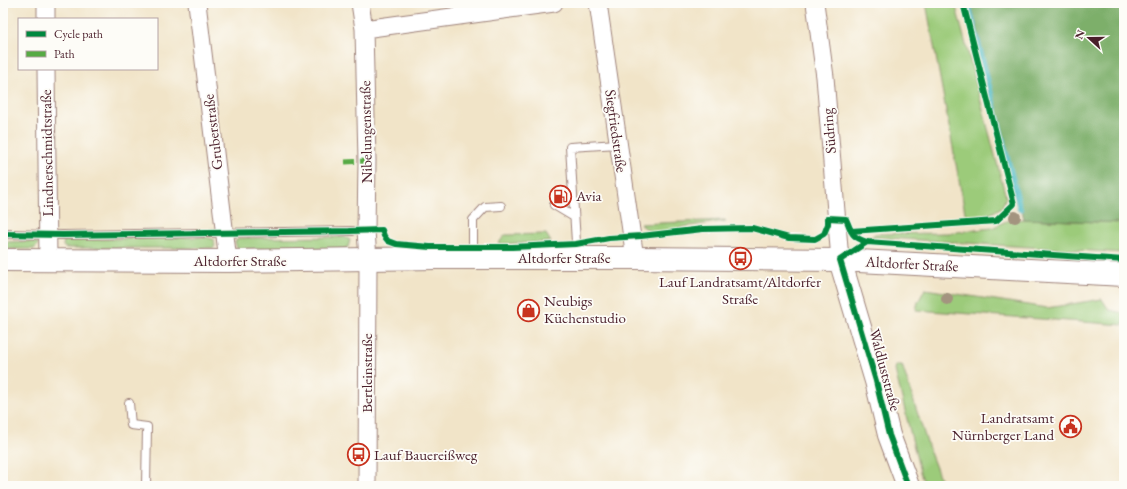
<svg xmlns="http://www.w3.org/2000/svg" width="1127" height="489" font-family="'EB Garamond',serif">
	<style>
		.green { fill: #9ccb7a; stroke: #737552 }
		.forest { fill: #7daf6a; stroke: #64674a }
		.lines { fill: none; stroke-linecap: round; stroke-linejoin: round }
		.stream { stroke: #4bb9c4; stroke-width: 6 }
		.lane-casing { stroke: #9e827a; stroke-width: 10 }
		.street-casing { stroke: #9e827a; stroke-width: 19 }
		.secondary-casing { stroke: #9e827a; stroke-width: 24 }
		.lane { stroke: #fff; stroke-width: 8 }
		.street { stroke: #fff; stroke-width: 17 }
		.secondary { stroke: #fff; stroke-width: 22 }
		.quiet { stroke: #57aa44; stroke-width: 5; stroke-dasharray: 10 5; stroke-linecap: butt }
		.cycleway-casing { stroke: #fdfcf7; stroke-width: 8 }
		.cycleway { stroke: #00873e; stroke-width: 6 }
		.tree { fill: #a3947f }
		.labels { text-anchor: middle; stroke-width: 3.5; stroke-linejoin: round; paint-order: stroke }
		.street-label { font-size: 15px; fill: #4a1f2b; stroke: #fdfcf7 }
		.poi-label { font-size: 15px; fill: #4a1f2b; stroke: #fdfcf7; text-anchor: start }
	</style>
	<rect width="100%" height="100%" fill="#fdfcf7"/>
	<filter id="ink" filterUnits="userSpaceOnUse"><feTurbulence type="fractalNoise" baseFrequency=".025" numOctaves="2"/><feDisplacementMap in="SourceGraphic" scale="8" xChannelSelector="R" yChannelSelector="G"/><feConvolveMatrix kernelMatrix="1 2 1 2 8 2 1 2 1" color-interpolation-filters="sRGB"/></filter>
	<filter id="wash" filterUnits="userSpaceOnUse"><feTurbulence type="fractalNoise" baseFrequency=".012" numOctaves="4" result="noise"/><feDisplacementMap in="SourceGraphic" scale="16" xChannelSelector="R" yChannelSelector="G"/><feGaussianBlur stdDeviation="0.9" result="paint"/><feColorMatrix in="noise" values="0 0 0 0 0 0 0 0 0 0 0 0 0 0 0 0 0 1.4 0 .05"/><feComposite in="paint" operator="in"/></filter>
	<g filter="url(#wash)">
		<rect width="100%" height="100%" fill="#f1e4c8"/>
		<path class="green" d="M 926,3 L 955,3 L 1006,197 L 1002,207 L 990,214 L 966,218 Z
			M 1024,219 L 1124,223 L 1124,253 L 871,237 L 875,234 L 948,233 L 992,228 L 1006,221 Z
			M 725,220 L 726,221 L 683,227 L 656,236 L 640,224 Z
			M 546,234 L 551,242 L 498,244 L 505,235 Z
			M 205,237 L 213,239 L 215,244 L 214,248 L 65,248 L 63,246 L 64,240 Z
			M 344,237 L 350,240 L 348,247 L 344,249 L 238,249 L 236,245 L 235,242 L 238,238 Z
			M 32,241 L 39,244 L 34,249 L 3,249 L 3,242 Z
			M 925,289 L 1047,308 L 1102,299 L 1109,310 L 1124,313 L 1124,325 L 916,310 L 918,302 Z
			M 896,365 L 902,365 L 931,455 L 943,486 L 925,486 L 920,472 L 895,370 Z"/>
		<path class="forest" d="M 971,3 L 1124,3 L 1124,223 L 1024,219 Z"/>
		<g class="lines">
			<path class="stream" d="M 968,3 L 1020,209"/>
		</g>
	</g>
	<g filter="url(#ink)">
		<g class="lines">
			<defs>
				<path id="lane" d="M 554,205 L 574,217
					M 3,234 L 63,235 L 353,231
					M 473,258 L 473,220 L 485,207 L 501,206
					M 577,258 L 570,147 L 618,144
					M 129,403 L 131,425 L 147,427 L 146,486"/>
				<path id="street" d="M 46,3 L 46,19
					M 197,3 L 228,261
					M 360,3 L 364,29 L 367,161 L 366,230 L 368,260 L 367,486
					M 598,3 L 635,258
					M 815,3 L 825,77 L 840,260
					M 364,29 L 554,3
					M 46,69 L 48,260"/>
				<path id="secondary" d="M 3,260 L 228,261 L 436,258 L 635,258 L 840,260 L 1124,275
					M 840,260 L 876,381 L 889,435 L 908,486"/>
			</defs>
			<use href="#lane" class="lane-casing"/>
			<use href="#street" class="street-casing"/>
			<use href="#secondary" class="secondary-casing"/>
			<use href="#lane" class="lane"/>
			<use href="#street" class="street"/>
			<use href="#secondary" class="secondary"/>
			<path class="quiet" d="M 345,162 L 367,161"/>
			<defs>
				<path id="cycleway" d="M 350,231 L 382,230 L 384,236 L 388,241 L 396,244 L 430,247 L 512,247 L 576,244 L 609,238 L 641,236 L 703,229 L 752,228 L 789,238 L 815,239 L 824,234 L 828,224 L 828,218 L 846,219 C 853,234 850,236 867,242 L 1124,260
					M 851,231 L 996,221 L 1014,204 L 963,3
					M 3,234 L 63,235 L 353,231
					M 867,242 L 840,260 L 876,381 L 889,435 L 908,486"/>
			</defs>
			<use href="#cycleway" class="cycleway-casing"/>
			<use href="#cycleway" class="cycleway"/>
		</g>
		<g class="tree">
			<circle cx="1015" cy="217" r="6"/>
			<circle cx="947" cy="299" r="6"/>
		</g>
	</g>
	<defs>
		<symbol id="fuel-ring" viewBox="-11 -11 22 22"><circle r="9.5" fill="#fdfcf7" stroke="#c8321e" stroke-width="1.5"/><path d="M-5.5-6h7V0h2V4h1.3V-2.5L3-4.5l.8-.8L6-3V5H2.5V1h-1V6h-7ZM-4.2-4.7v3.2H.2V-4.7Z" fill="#c8321e"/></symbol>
		<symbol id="bus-ring" viewBox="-11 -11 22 22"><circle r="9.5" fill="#fdfcf7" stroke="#c8321e" stroke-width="1.5"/><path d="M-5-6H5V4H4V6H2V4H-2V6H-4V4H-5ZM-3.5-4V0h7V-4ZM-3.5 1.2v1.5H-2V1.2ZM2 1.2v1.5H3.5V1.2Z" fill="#c8321e"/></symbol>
		<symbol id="shop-ring" viewBox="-11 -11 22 22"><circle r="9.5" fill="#fdfcf7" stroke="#c8321e" stroke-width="1.5"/><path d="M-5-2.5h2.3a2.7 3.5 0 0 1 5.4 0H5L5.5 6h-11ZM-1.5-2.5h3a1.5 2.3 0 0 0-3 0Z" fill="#c8321e"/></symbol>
		<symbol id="civic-ring" viewBox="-11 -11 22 22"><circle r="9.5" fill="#fdfcf7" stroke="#c8321e" stroke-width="1.5"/><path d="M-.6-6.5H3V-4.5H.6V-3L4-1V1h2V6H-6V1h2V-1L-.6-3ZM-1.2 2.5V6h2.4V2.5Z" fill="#c8321e"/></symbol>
	</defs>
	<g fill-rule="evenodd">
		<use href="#fuel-ring" x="548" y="184" width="25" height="25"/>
		<use href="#bus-ring" x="728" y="246" width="25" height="25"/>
		<use href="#shop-ring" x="516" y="298" width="25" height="25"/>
		<use href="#civic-ring" x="1058" y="414" width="25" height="25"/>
		<use href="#bus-ring" x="346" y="442" width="25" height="25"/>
	</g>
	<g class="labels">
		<g class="street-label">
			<text transform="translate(616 131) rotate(82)" y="5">Siegfriedstraße</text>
			<text transform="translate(829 131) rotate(-95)" y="5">Südring</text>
			<text transform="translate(213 132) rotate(-97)" y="5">Gruberstraße</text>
			<text transform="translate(366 132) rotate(-91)" y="5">Nibelungenstraße</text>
			<text transform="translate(47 153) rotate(-91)" y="5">Lindnerschmidtstraße</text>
			<text x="564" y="263">Altdorfer Straße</text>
			<text x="240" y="266">Altdorfer Straße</text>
			<text transform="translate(912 264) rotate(3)" y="5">Altdorfer Straße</text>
			<text transform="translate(885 370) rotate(75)" y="5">Waldluststraße</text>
			<text transform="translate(367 373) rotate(-90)" y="5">Bertleinstraße</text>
		</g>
		<g class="poi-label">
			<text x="576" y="201">Avia</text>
			<text x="740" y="287" text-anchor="middle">Lauf Landratsamt/Altdorfer<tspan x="740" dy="17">Straße</tspan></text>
			<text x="544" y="306">Neubigs<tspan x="544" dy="17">Küchenstudio</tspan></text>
			<text x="1054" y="423" text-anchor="end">Landratsamt<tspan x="1054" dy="17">Nürnberger Land</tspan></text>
			<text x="374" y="460">Lauf Bauereißweg</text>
		</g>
	</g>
	<rect width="1127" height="489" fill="none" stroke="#fdfcf7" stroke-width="16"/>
	<rect x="18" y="18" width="140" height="52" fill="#fdfcf7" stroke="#b5a4a5"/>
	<rect x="26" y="31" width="20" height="6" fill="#00873e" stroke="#b5a4a5"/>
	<text x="54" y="38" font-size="12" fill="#4a1f2b">Cycle path</text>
	<rect x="26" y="51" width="20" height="6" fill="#57aa44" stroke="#b5a4a5"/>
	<text x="54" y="58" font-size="12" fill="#4a1f2b">Path</text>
	<g transform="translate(1089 38) rotate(291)" stroke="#fdfcf7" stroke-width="3" paint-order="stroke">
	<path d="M0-3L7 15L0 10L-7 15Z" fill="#4a1f2b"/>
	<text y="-6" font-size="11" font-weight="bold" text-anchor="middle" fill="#4a1f2b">N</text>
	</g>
</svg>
